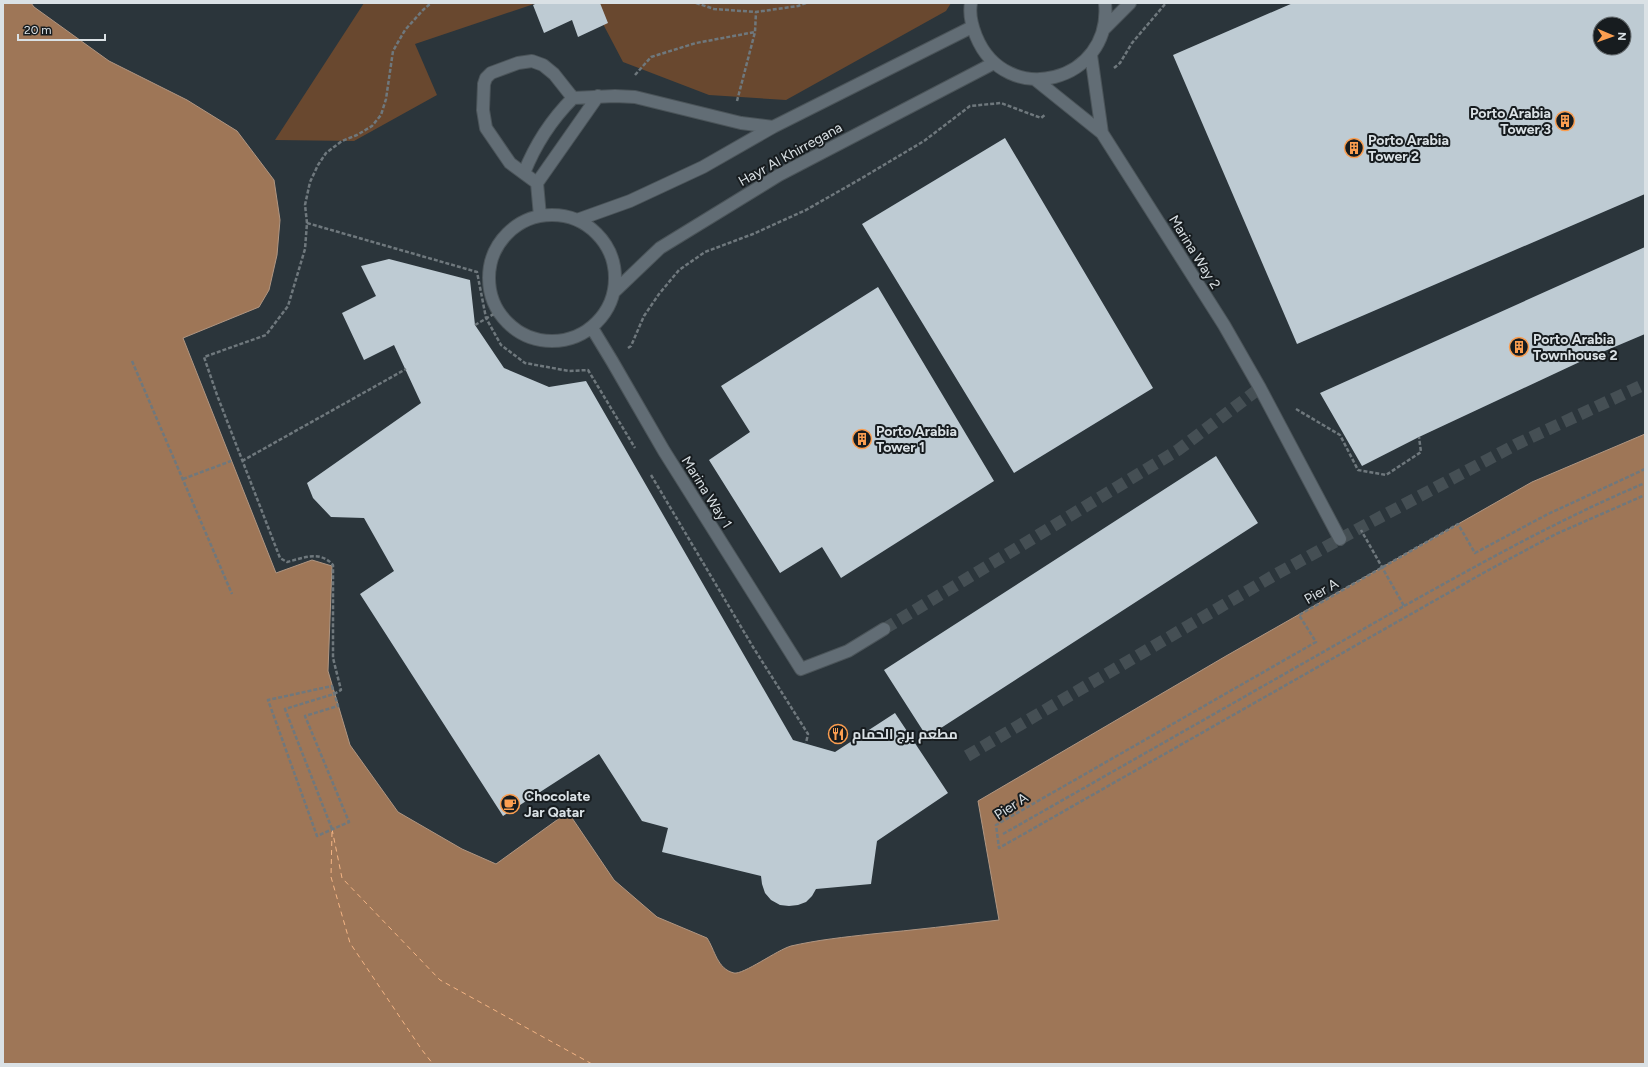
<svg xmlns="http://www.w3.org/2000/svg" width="1648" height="1067" font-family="Figtree,Cairo,sans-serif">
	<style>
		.green { fill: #69482f }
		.water { fill: #9e7657; stroke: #b09682 }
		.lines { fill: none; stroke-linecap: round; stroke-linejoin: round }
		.ferry { stroke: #f3b484; stroke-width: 1; stroke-dasharray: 5 4; stroke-linecap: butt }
		.building { fill: #becbd3; fill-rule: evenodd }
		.minor-tunnel { stroke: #454f54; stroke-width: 12; stroke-dasharray: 12 6; stroke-linecap: butt }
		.minor-casing { stroke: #4b5459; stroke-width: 14 }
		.path { stroke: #6f787d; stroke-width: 2.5; stroke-dasharray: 4 2; stroke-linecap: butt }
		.minor { stroke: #626d75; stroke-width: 12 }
		.labels { text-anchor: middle; stroke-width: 4; stroke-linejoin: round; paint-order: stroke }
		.poi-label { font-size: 14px; font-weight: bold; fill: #dae1e5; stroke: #171c1f; text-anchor: start }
		.street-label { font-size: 14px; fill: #dae1e5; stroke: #171c1f }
	</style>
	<rect width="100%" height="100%" fill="#2b353b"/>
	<path class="green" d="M 364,3 L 537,3 L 415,44 L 437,95 L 354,141 L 275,140 Z
		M 592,3 L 951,3 L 946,11 L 786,100 L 709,95 L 623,62 Z"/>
	<path class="water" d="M 3,3 L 31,3 L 34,7 L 109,61 L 187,100 L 237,131 L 274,180 L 280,220 L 277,255 L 269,290 L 259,307 L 183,338 L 276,573 L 312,560 L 332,566 L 328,671 L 350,745 L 398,812 L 462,849 L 496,864 L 568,812 L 614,880 L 657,917 L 707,938 C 715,950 717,969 734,973 C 743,975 777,950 791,946 C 817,940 845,937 872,934 C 914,930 957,925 999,920 L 978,801 L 1226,656 L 1532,482 L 1645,434 L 1645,1064 L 3,1064 Z"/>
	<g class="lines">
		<path class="ferry" d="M 332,829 L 342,878 L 440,980 L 592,1064
			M 332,832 L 331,877 L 350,943 L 422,1050 L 433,1064"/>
	</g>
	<path class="building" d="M 537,3 L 600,3 L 608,23 L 578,37 L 572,20 L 544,33 L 533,5 Z
		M 1293,3 L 1645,3 L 1645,194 L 1297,344 L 1173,55 ZM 1600,24 L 1624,24 L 1624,48 L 1600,48 Z
		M 1005,138 L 1153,388 L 1014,473 L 862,224 Z
		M 1645,247 L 1645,334 L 1586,359 L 1419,437 L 1362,466 L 1320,393 Z
		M 389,259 L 470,280 L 475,325 L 504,368 L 549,387 L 586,381 L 793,740 L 835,752 L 895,713 L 948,793 L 877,841 L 871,884 L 816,889 L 812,896 L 806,902 L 798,905 L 789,906 L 780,905 L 771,900 L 765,893 L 762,884 L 761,876 L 662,852 L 668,828 L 642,821 L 599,754 L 503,816 L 360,594 L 394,571 L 364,518 L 331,517 L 313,498 L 307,483 L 421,403 L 394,345 L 364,360 L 342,313 L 376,296 L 361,266 Z
		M 878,287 L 994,481 L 841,578 L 822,547 L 780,573 L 709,460 L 750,432 L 721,386 Z
		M 1216,456 L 1258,523 L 927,737 L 884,670 Z"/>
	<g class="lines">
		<path class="minor-tunnel" d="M 884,629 L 1178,450 L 1260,388
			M 967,756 L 1273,576 L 1360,528 L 1517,444 L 1645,384"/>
		<defs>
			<path id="minor" d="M 971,3 C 969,13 972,26 976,36 C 1006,110 1113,82 1105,3
				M 1104,29 L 1130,3
				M 1091,55 L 1102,133
				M 1036,80 L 1102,133 L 1224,325 L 1260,388 L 1340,539
				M 524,173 C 535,145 552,119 573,98 L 615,96 L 635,97 L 741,123 L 773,127
				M 537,183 L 510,163 L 486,128 L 483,110 L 484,84 L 486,78 L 491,73 L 518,63 L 532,61 L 543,65 L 554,74 L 573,98
				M489 278a63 63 0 1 1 126 0a63 63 0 1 1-126 0Z
				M 540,216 L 537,183 L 598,96
				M 577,220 L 630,201 L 703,167 L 773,127 L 972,27
				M 614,292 L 660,248 L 779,175 L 994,63
				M 592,328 L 612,361 L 664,451 L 801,669 L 848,651 L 884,629"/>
		</defs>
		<use href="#minor" class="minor-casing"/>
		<path class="path" d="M 696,3 L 714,9 L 756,12 L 798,6 L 806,3
			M 1114,68 L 1120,63 L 1132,43 L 1166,3
			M 635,75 L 651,57 L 696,43 L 755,32
			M 737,101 L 755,32 L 756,12
			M 307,223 L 477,272 L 486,318 L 501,345 L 525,363 L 569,371 L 588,370 L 635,448
			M 475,325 L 499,311
			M 628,348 L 631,346 L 644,316 L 659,294 L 679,270 L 705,252 L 753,234 L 806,210 L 862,178 L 924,141 L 970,106 L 1001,103 L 1041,118 L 1046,114
			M 132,361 L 232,594
			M 1296,409 L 1340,435 L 1358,470 L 1386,475 L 1421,452 L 1419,437
			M 242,461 L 406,369
			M 1645,469 L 1546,515 L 1475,553 L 1458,524 L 1299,615 L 1316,642 L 996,825 L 999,848 L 1485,572 L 1556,534 L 1645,495
			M 651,475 L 753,647 L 808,734 L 806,743
			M 183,479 L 231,461
			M 1404,606 C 1483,562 1562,518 1645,483
			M 332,686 L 338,706 L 305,716 L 349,822 L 317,836 L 268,700 Z
			M 332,829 L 285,709 L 334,694 L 341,690 L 333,658 L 333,565 C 320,550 303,558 287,562 L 280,558 L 217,395 L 204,357 L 266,335 L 288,306 L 305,249 L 307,223 L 305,205 L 310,182 L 318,165 L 326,153 L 342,141 L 357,135 L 372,126 L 381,115 L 386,99 L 393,51 L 405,30 L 423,10 L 431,3
			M 1003,834 L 1404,606 L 1361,530"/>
		<use href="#minor" class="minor"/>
	</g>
	<defs>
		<symbol id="building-ring" viewBox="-11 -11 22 22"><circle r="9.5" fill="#171c1f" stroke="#fb9e50" stroke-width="1.5"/><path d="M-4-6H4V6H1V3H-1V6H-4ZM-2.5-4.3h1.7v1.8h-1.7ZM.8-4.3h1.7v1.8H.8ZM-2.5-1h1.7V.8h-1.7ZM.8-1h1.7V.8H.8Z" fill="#fb9e50"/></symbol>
		<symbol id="restaurant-ring" viewBox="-11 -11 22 22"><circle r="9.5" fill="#171c1f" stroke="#fb9e50" stroke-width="1.5"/><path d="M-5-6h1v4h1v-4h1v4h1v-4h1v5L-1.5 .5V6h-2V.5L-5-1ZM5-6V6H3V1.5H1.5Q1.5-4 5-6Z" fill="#fb9e50"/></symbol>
		<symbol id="cafe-ring" viewBox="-11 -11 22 22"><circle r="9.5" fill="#171c1f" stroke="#fb9e50" stroke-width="1.5"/><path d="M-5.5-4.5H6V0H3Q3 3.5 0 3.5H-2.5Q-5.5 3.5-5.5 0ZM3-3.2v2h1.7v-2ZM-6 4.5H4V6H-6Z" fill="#fb9e50"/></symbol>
	</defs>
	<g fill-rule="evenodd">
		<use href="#building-ring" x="1554" y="110" width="22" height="22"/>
		<use href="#building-ring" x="1343" y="137" width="22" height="22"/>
		<use href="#building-ring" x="1508" y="336" width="22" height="22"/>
		<use href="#building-ring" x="851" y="428" width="22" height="22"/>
		<use href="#restaurant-ring" x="827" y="723" width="22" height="22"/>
		<use href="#cafe-ring" x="499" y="793" width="22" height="22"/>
	</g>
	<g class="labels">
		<g class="poi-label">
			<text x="1551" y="118" text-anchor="end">Porto Arabia<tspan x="1551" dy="16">Tower 3</tspan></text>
			<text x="1368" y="145">Porto Arabia<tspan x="1368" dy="16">Tower 2</tspan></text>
			<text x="1533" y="344">Porto Arabia<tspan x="1533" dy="16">Townhouse 2</tspan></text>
			<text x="876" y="436">Porto Arabia<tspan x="876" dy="16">Tower 1</tspan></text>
			<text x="852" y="739">مطعم برج الحمام</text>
			<text x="524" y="801">Chocolate<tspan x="524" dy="16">Jar Qatar</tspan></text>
		</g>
		<g class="street-label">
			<text transform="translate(790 154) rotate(-29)" y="5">Hayr Al Khirregana</text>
			<text transform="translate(1195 252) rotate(58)" y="5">Marina Way 2</text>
			<text transform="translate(707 492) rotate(58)" y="5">Marina Way 1</text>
			<text transform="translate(1321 591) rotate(-30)" y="5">Pier A</text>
			<text transform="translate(1011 806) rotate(-33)" y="5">Pier A</text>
		</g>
	</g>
	<rect width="1648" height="1067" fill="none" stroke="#dae1e5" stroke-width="8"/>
	<g transform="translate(1612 36) rotate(92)"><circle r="19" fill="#171c1f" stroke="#656b6e"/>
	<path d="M0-3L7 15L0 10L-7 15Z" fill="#fb9e50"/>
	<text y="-6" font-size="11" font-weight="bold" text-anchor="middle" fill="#dae1e5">N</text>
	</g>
	<path d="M18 34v6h87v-6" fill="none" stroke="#dae1e5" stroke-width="2"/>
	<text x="24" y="34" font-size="12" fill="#dae1e5" stroke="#171c1f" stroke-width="3" paint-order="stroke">20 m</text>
</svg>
